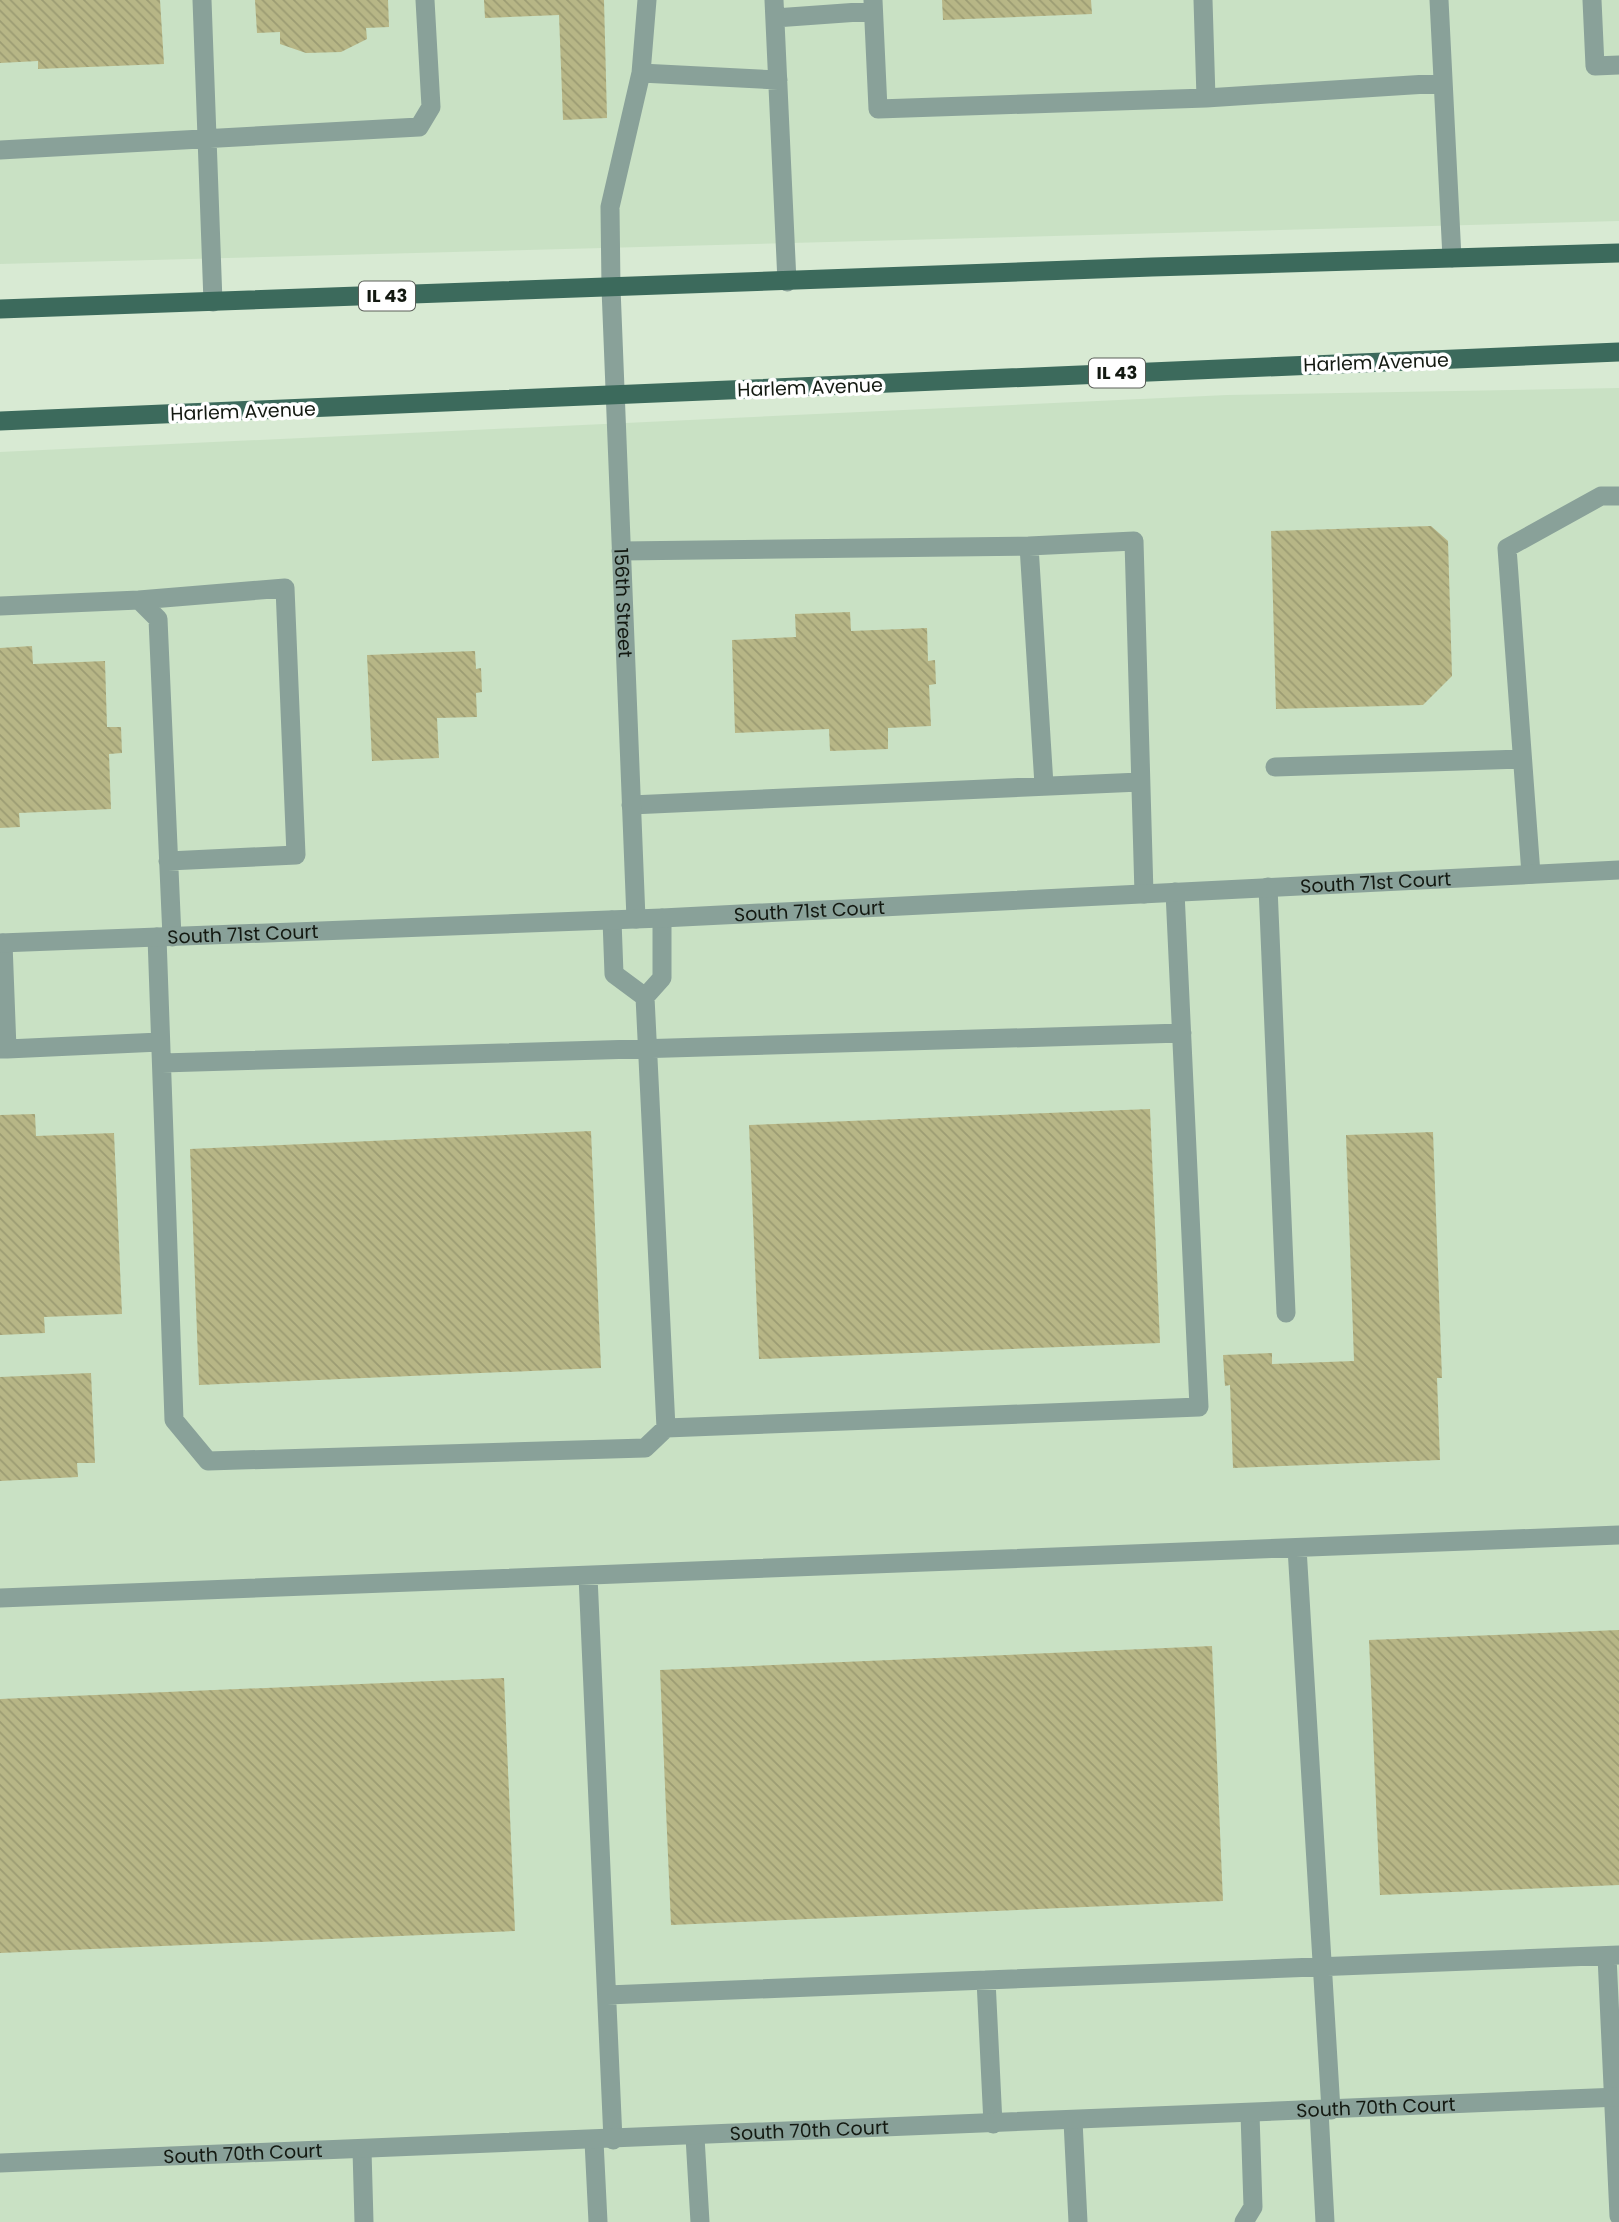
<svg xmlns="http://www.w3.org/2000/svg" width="1619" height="2222" font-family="Poppins,sans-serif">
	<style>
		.built { fill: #c9e1c4 }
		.building { fill: url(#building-back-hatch) }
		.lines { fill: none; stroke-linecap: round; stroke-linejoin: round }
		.service { stroke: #89a199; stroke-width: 19 }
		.minor { stroke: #89a199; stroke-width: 19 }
		.primary { stroke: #3c6a5c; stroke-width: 19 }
		.labels { text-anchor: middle; stroke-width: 7; stroke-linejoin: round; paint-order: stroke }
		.shield { fill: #fff; stroke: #5a5e58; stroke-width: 2 }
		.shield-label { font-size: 18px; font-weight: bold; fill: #131911 }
		.street-label { font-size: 19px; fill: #131911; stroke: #fff }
	</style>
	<defs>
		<pattern id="building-back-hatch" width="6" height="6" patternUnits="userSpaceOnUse" patternTransform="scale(1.75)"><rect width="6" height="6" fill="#b7b686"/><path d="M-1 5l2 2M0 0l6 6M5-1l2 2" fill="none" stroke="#9c9c73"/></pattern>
	</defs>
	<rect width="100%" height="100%" fill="#d8ead3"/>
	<path class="built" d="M 0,0 L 1619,0 L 1619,221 L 0,264 Z
		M 1619,388 L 1619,2222 L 0,2222 L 0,452 L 1227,395 Z"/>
	<path class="building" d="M 0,0 L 160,0 L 164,64 L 38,69 L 38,61 L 0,63 Z
		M 255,0 L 388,0 L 389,27 L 366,28 L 367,39 L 341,52 L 306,53 L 280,44 L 280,32 L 257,33 Z
		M 484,0 L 604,0 L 607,118 L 563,120 L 559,15 L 485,18 Z
		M 942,0 L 1091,0 L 1092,14 L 943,20 Z
		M 1431,526 L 1448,541 L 1452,676 L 1423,705 L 1276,709 L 1271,531 Z
		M 850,612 L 851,631 L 927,628 L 928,661 L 935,660 L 936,684 L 929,685 L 931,726 L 888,728 L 888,749 L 830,751 L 829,729 L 735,733 L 732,640 L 796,637 L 795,614 Z
		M 32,646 L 33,664 L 105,661 L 107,727 L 121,727 L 122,753 L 109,754 L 111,809 L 19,813 L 20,827 L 0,828 L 0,648 Z
		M 475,651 L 476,669 L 481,668 L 482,692 L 476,693 L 477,717 L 437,718 L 439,758 L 372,761 L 367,655 Z
		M 1150,1109 L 1160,1343 L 759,1359 L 749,1125 Z
		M 35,1114 L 36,1136 L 114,1133 L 122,1314 L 44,1317 L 45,1333 L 0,1335 L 0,1115 Z
		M 591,1131 L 601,1368 L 199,1385 L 190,1149 Z
		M 1433,1132 L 1442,1378 L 1437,1378 L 1440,1460 L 1233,1468 L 1230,1385 L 1225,1386 L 1223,1355 L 1272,1353 L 1272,1364 L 1354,1361 L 1346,1135 Z
		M 91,1373 L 95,1463 L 77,1463 L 78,1477 L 0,1481 L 0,1377 Z
		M 1619,1630 L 1619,1885 L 1380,1895 L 1369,1640 Z
		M 1212,1646 L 1223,1901 L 671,1925 L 660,1670 Z
		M 504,1678 L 515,1931 L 0,1953 L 0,1699 Z"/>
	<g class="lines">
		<path class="service" d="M 202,0 L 213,302
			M 774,0 L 787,282
			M 873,0 L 878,109 L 1206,98
			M 1203,0 L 1206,98 L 1443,83
			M 1439,0 L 1452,258
			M 1592,0 L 1595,66 L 1619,65
			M 775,18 L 873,11
			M 641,73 L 778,80
			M 0,150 L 419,127 L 431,107 L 425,0
			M 611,288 L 610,207 L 641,73 L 647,0
			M 1029,546 L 1044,785
			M 621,551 L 1029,546 L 1134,541 L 1144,894
			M 139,600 L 285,588 L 296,855 L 168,861
			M 0,606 L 139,600 L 158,619 L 172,937
			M 1275,767 L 1522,759
			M 631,805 L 1140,782
			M 1531,874 L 1507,548 L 1601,496 L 1619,496
			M 1268,887 L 1286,1313
			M 662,918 L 662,978 L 645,997 L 666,1428 L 1199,1407 L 1175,892
			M 612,920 L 614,974 L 645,997
			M 157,937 L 174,1420 L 208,1461 L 645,1448 L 666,1428
			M 0,1049 L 7,1049 L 3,943
			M 7,1049 L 160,1042
			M 162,1063 L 1182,1033
			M 1297,1548 L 1331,2110
			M 588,1576 L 613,2140
			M 0,1598 L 1619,1535
			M 1607,1956 L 1619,2216
			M 986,1980 L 993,2124
			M 607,1995 L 1619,1955
			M 1319,2111 L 1325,2222
			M 1073,2121 L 1078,2222
			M 695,2137 L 700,2222
			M 594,2141 L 598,2222
			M 362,2150 L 364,2222
			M 1244,2222 L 1253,2207 L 1250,2114"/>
		<g class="minor">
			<path id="s1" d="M 611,288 L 636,919"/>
			<path id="s2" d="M 0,943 L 662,918 L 1619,870"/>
			<path id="s3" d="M 0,2163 L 1619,2097"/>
		</g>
		<path class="primary" d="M 0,309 L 1152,267 L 1619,253
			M 0,421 L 1619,352"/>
	</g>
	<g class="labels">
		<g class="shield">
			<rect x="359" y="281.5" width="56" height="29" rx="5"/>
			<rect x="1089" y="358.5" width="56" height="29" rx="5"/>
		</g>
		<g class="shield-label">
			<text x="387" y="302">IL 43</text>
			<text x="1117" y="379">IL 43</text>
		</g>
		<g class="street-label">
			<text transform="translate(1376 362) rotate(-2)" y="7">Harlem Avenue</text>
			<text transform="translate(810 387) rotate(-2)" y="7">Harlem Avenue</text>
			<text transform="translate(243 411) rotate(-2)" y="7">Harlem Avenue</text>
			<text dy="7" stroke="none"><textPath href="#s1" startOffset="315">156th Street</textPath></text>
			<text dy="7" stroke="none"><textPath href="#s2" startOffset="1377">South 71st Court</textPath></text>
			<text dy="7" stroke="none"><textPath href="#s2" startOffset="810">South 71st Court</textPath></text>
			<text dy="7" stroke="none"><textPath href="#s2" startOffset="243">South 71st Court</textPath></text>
			<text dy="7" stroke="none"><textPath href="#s3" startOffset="1377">South 70th Court</textPath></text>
			<text dy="7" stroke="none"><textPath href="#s3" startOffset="810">South 70th Court</textPath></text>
			<text dy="7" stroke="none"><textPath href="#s3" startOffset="243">South 70th Court</textPath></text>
		</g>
	</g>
</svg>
